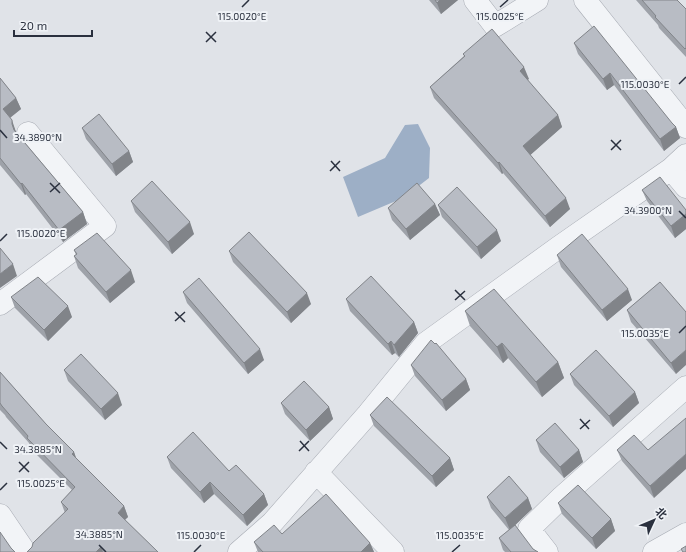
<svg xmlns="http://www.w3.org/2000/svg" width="686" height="552" font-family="'Exo 2','Noto Sans SC',sans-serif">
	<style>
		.water { fill: #9dafc6 }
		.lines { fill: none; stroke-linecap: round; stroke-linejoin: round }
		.street-casing { stroke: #a6aab2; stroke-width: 23 }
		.street { stroke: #f2f4f7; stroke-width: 22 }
		.wall { fill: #9ea2a9 }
		.shaded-wall { fill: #818489 }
		.building { fill: #b8bcc4; stroke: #818489 }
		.ticks { fill: none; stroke: #2a303e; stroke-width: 1.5 }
		.ticks-label { font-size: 10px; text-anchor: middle; fill: #2a303e; stroke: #eff2f6; stroke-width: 4; stroke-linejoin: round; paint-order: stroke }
	</style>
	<rect width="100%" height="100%" fill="#e0e3e8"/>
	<path class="water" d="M 418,124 L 430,148 L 429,178 L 403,198 L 358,217 L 343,177 L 385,158 L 405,125 Z"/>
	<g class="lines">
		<defs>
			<path id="street" d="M 475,0 L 495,26 L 537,0
				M 585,0 L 686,127
				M 671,169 L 686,155
				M 0,304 L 105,226 L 28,133
				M 316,472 L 393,552
				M 0,515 L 25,552
				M 239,552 L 272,523 L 368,414 L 426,343 L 559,247 L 671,169 L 686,187
				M 547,552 L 529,529 L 562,497 L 686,387
				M 654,552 L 686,534"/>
		</defs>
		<use href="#street" class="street-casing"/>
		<use href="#street" class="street"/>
	</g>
	<path class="wall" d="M 429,0 L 458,0 L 441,14 Z
		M 636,0 L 677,0 L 686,9 L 686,57 L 659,28 L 658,25 Z
		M 574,43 L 676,127 L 680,138 L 664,151 L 614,85 L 607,90 L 578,54 Z
		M 463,54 L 529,79 L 527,80 L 558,115 L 562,127 L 530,155 L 570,209 L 550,227 L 503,173 L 502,174 L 434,98 L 430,87 L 464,56 Z
		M 0,78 L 16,98 L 21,109 L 10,118 L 16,132 L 83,212 L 87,224 L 63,242 L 26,194 L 25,195 L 0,165 Z
		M 82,128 L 129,151 L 133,162 L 116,176 L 86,139 Z
		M 642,190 L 686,210 L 686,229 L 675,238 L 647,201 Z
		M 131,201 L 194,234 L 172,254 L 135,212 Z
		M 435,204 L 440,215 L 410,240 L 392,220 L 388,208 Z
		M 438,205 L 501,241 L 481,259 L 442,217 Z
		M 74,250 L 135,282 L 110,303 L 78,268 L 74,256 L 76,255 Z
		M 229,251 L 311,304 L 291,323 L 233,262 Z
		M 557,255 L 632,300 L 607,321 L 561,267 Z
		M 660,282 L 676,374 L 631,322 L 627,310 Z
		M 183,292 L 264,360 L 248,374 L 187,303 Z
		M 11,297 L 72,317 L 48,341 L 15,308 Z
		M 346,299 L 414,322 L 418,333 L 399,357 L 395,353 L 392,355 L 350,311 Z
		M 465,311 L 558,362 L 564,378 L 542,397 L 508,358 L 503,363 L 470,326 Z
		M 411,365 L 466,379 L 470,390 L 446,411 L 415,376 Z
		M 64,370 L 122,405 L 105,420 L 68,381 Z
		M 0,372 L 46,424 L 74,452 L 76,459 L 124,506 L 128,517 L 125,520 L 158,552 L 27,552 L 28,551 L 65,513 L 61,502 L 72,490 L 31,449 L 29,443 L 6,417 L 5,415 L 0,410 Z
		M 570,374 L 635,392 L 639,403 L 613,427 L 574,385 Z
		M 281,403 L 329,407 L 333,419 L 310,441 L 285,414 Z
		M 370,415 L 450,458 L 454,470 L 436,487 L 374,426 Z
		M 536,440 L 579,450 L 583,462 L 564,478 L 540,452 Z
		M 617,450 L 648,450 L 654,498 L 622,461 Z
		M 167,457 L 229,471 L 264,494 L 268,505 L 247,526 L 214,494 L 204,503 L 171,468 Z
		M 487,497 L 528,498 L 532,509 L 512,528 L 533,549 L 538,552 L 505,552 L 503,550 L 499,538 L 509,530 L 491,508 Z
		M 558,503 L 611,519 L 615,531 L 596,549 L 562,514 Z
		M 282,534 L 370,543 L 374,552 L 258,552 L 254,542 Z"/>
	<path class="shaded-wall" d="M 440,0 L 458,0 L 441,14 L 437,3 Z
		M 524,67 L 529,79 L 524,82 L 520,71 Z
		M 610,73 L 614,85 L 607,90 L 603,79 Z
		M 16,98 L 21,109 L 7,120 L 3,109 Z
		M 558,115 L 562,127 L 527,158 L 523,146 Z
		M 12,120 L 16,132 L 16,135 L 12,124 Z
		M 676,127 L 680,138 L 664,151 L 660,139 Z
		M 129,151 L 133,162 L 116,176 L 112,164 Z
		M 499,162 L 503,173 L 502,174 L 498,163 Z
		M 22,183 L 26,194 L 25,195 L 21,184 Z
		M 566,198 L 570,209 L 550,227 L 545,216 Z
		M 435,204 L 440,215 L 410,240 L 406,229 Z
		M 83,212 L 87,224 L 63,242 L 59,230 Z
		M 686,214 L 686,229 L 675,238 L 671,226 Z
		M 190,222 L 194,234 L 172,254 L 168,242 Z
		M 497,230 L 501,241 L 481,259 L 477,247 Z
		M 13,264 L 17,276 L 0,288 L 0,274 Z
		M 131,270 L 135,282 L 110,303 L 106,292 Z
		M 628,289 L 632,300 L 607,321 L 602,310 Z
		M 307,293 L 311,304 L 291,323 L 287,312 Z
		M 68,306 L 72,317 L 48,341 L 44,330 Z
		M 414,322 L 418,333 L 399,357 L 394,345 Z
		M 391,341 L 395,353 L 392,355 L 388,344 Z
		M 502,343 L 508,358 L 503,363 L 497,347 Z
		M 260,349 L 264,360 L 248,374 L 244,363 Z
		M 686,350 L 686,365 L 676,374 L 671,363 Z
		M 558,362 L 564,378 L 542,397 L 536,382 Z
		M 466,379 L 470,390 L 446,411 L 442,400 Z
		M 635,392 L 639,403 L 613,427 L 609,416 Z
		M 118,393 L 122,405 L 105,420 L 101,409 Z
		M 329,407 L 333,419 L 310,441 L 306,430 Z
		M 579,450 L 583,462 L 564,478 L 560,467 Z
		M 74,452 L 78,463 L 72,454 Z
		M 686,454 L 686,469 L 654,498 L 650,486 Z
		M 450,458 L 454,470 L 436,487 L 432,476 Z
		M 210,482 L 214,494 L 204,503 L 200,492 Z
		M 264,494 L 268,505 L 247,526 L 243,515 Z
		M 528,498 L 532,509 L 510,530 L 505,518 Z
		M 124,506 L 128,517 L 121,523 L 118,513 Z
		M 611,519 L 615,531 L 596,549 L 592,538 Z
		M 370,543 L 374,552 L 361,552 Z
		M 101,547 L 103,552 L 96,552 Z"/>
	<path class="building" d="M 435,0 L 440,0 L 437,3 Z
		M 642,0 L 677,0 L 686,9 L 686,48 L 685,49 L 655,17 L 656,16 Z
		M 594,26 L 672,123 L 676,127 L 660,139 L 610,73 L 603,79 L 574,43 Z
		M 492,29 L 524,67 L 520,71 L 558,115 L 523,146 L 566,198 L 545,216 L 499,162 L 498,163 L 430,87 L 465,56 L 463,54 Z
		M 0,78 L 16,98 L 3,109 L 12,120 L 12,124 L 14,130 L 83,212 L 59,230 L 22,183 L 21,184 L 0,158 Z
		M 99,114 L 129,151 L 112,164 L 82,128 Z
		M 660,177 L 686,210 L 686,214 L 671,226 L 642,190 Z
		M 152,181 L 190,222 L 168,242 L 131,201 Z
		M 417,183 L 435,204 L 406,229 L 388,208 Z
		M 457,187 L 497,230 L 477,247 L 438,205 Z
		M 249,232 L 307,293 L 287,312 L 229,251 Z
		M 97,233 L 131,270 L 106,292 L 74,256 L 77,254 L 74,250 Z
		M 582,234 L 628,289 L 602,310 L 557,255 Z
		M 0,248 L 13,264 L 0,274 Z
		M 371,276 L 414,322 L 394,345 L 391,341 L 388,344 L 346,299 Z
		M 38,277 L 68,306 L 44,330 L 11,297 Z
		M 199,278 L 260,349 L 244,363 L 183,292 Z
		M 660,282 L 686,312 L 686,350 L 671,363 L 627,310 Z
		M 494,289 L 558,362 L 536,382 L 502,343 L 497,347 L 465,311 Z
		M 431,340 L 435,344 L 436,343 L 466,379 L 442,400 L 411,365 Z
		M 596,350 L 635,392 L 609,416 L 570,374 Z
		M 81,354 L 118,393 L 101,409 L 64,370 Z
		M 0,372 L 46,424 L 74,452 L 72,454 L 124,506 L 118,513 L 158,552 L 106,552 L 101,547 L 96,552 L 27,552 L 32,547 L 33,543 L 68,509 L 61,502 L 75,487 L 27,438 L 28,436 L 2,406 L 0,403 Z
		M 304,381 L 329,407 L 306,430 L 281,403 Z
		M 387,397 L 450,458 L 432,476 L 370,415 Z
		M 686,418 L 686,454 L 650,486 L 617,450 L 634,435 L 648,450 Z
		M 555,423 L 579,450 L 560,467 L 536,440 Z
		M 193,432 L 229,471 L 236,465 L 264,494 L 243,515 L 210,482 L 200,492 L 167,457 Z
		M 509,476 L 528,498 L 505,518 L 487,497 Z
		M 578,485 L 611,519 L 592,538 L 558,503 Z
		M 326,494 L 370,543 L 361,552 L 263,552 L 254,542 L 274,525 L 282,534 Z
		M 515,525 L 533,549 L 538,552 L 511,552 L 499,538 Z
		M 0,532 L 11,548 L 15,552 L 0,552 Z
		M 686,546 L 686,552 L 683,552 L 681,549 Z"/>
	<path class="ticks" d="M 242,7 L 249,0M 500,7 L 508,0M 206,32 L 216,42M 206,42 L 216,32M 679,84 L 686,77M 0,130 L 7,138M 611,140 L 621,150M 611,150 L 621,140M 331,161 L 340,171M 330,171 L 340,161M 50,183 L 60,193M 50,192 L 60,183M 679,211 L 686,218M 0,241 L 7,234M 455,290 L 465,300M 455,300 L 465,291M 175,312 L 185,322M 175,321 L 185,312M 679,333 L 686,326M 580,419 L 589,429M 580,429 L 590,420M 300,441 L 309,451M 0,442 L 7,449M 299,451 L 309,441M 19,462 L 29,472M 19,472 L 29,462M 0,490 L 7,483M 99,545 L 106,552M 194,552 L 201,545M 452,552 L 460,545"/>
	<g class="ticks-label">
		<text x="242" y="20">115.0020°E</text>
		<text x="500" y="20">115.0025°E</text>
		<text x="645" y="88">115.0030°E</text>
		<text x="38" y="141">34.3890°N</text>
		<text x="648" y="214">34.3900°N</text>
		<text x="41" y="237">115.0020°E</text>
		<text x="645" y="337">115.0035°E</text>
		<text x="38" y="453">34.3885°N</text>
		<text x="41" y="487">115.0025°E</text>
		<text x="99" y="538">34.3885°N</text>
		<text x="201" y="539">115.0030°E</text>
		<text x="460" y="539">115.0035°E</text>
	</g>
	<g transform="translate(654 520) rotate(46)" stroke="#eff2f6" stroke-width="3" paint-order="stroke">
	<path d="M0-3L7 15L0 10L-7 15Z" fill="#2a303e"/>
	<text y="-6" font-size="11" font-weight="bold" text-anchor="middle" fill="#2a303e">北</text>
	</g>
	<path d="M14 30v6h78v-6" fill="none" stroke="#2a303e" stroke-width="2"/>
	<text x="20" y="30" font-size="12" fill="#2a303e" stroke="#eff2f6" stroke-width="3" paint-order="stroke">20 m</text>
</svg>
